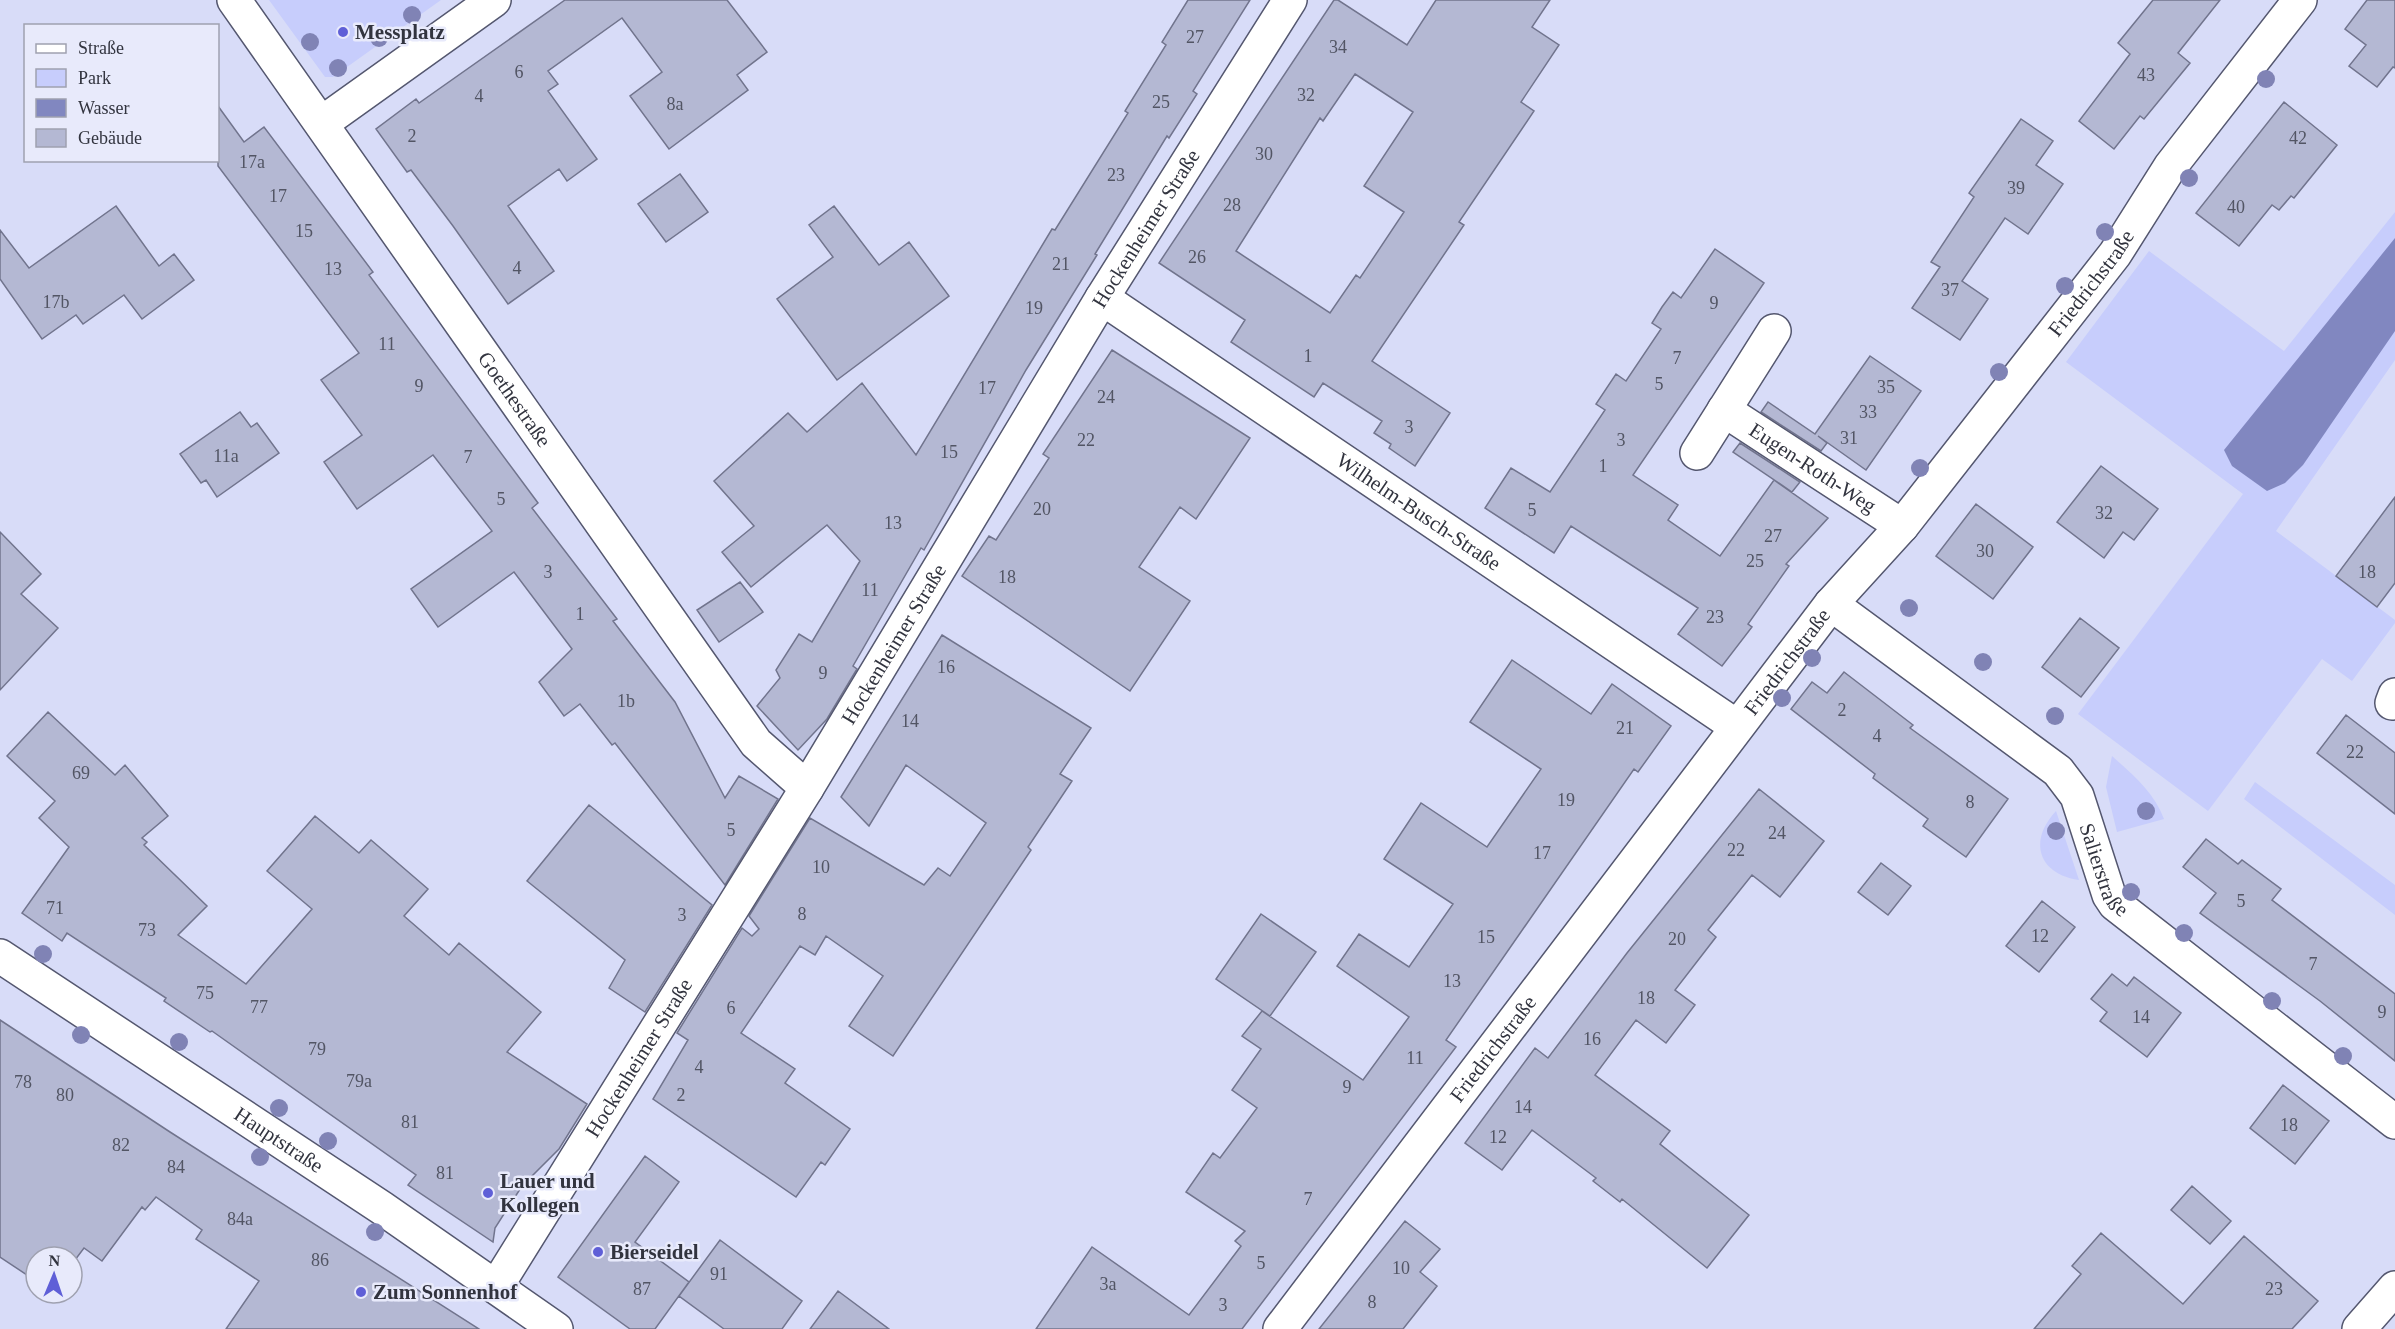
<svg xmlns="http://www.w3.org/2000/svg" width="2395" height="1329" font-family="'Times New Roman',serif">
	<style>
		.green { fill: #c7cdfc }
		.water { fill: #8187c0 }
		.building { fill: #b4b8d3; stroke: #71748d; stroke-width: 1.5; fill-rule: evenodd }
		.lines { fill: none; stroke-linecap: round; stroke-linejoin: round }
		.minor-casing { stroke: #54576f; stroke-width: 36 }
		.tertiary-casing { stroke: #54576f; stroke-width: 36 }
		.minor { stroke: #fff; stroke-width: 33 }
		.tertiary { stroke: #fff; stroke-width: 33 }
		.tree { fill: #8083b5 }
		.poi-dot { fill: #5f5fd7; stroke: #e8eafb; stroke-width: 2 }
		.labels { text-anchor: middle; stroke-width: 5; stroke-linejoin: round; paint-order: stroke }
		.number-label { font-size: 18px; fill: #525564 }
		.poi-label { font-size: 21px; font-weight: bold; fill: #32343f; stroke: #e8eafb; text-anchor: start }
		.street-label { font-size: 21px; fill: #32343f; stroke: #e8eafb }
	</style>
	<rect width="100%" height="100%" fill="#d8dcf8"/>
	<path class="green" d="M 269,0 L 441,0 L 333,77 L 325,77 Z
		M 2395,212 L 2395,360 L 2276,531 L 2395,620 L 2395,623 L 2352,681 L 2322,659 L 2208,811 L 2078,714 L 2243,494 L 2066,362 L 2149,251 L 2284,351 Z
		M 2112,756 C 2133,775 2154,792 2164,819 L 2117,832 L 2106,787 Z
		M 2255,782 L 2395,885 L 2395,915 L 2244,799 Z
		M 2056,811 L 2079,880 C 2038,874 2028,841 2056,811 Z"/>
	<path class="water" d="M 2395,238 L 2395,331 L 2303,465 L 2285,483 L 2267,491 L 2232,466 L 2224,450 Z"/>
	<path class="building" d="M 565,0 L 727,0 L 767,52 L 737,75 L 748,90 L 669,149 L 630,96 L 662,72 L 622,18 L 548,71 L 558,84 L 548,91 L 597,159 L 567,181 L 559,169 L 508,206 L 554,271 L 508,304 L 453,226 L 411,170 L 407,172 L 376,129 L 416,99 L 419,103 Z
		M 1188,0 L 1250,0 L 1193,91 L 1197,94 L 1169,138 L 1167,136 L 1095,254 L 1097,255 L 1026,370 L 924,550 L 921,548 L 853,666 L 857,669 L 827,719 L 798,750 L 757,706 L 780,678 L 776,670 L 799,634 L 812,642 L 860,561 L 827,525 L 751,587 L 722,552 L 754,526 L 714,481 L 788,413 L 807,432 L 862,383 L 916,455 L 1052,229 L 1055,230 L 1128,113 L 1125,111 L 1166,45 L 1162,42 Z
		M 1334,0 L 1338,0 L 1407,45 L 1436,0 L 1550,0 L 1532,27 L 1559,45 L 1521,102 L 1534,111 L 1459,222 L 1464,225 L 1372,361 L 1450,413 L 1415,466 L 1389,448 L 1391,444 L 1374,433 L 1382,421 L 1323,383 L 1314,397 L 1231,342 L 1245,320 L 1159,263 ZM 1355,74 L 1413,112 L 1364,186 L 1404,212 L 1360,278 L 1356,275 L 1330,313 L 1236,251 L 1320,118 L 1323,121 Z
		M 2153,0 L 2220,0 L 2178,53 L 2190,63 L 2144,119 L 2140,116 L 2114,149 L 2079,121 L 2130,54 L 2118,43 Z
		M 2367,0 L 2395,0 L 2395,68 L 2393,67 L 2377,87 L 2349,66 L 2366,45 L 2345,29 Z
		M 2284,102 L 2337,145 L 2294,198 L 2291,196 L 2279,210 L 2272,205 L 2239,246 L 2196,213 Z
		M 218,106 L 244,142 L 264,127 L 373,272 L 369,275 L 538,503 L 532,508 L 617,619 L 613,621 L 675,702 L 725,798 L 739,776 L 778,799 L 725,885 L 615,743 L 612,745 L 580,704 L 564,716 L 539,682 L 572,649 L 514,572 L 438,627 L 411,589 L 492,531 L 433,455 L 357,509 L 324,462 L 362,435 L 321,380 L 359,353 L 218,166 Z
		M 2021,119 L 2053,141 L 2036,165 L 2063,184 L 2028,234 L 2005,218 L 1962,281 L 1988,299 L 1960,340 L 1912,308 L 1940,267 L 1931,262 L 1974,197 L 1969,193 Z
		M 680,174 L 708,212 L 666,242 L 638,204 Z
		M 116,206 L 159,266 L 174,254 L 194,280 L 142,319 L 124,295 L 83,324 L 76,315 L 42,339 L 0,279 L 0,230 L 29,268 Z
		M 834,206 L 879,265 L 909,242 L 949,296 L 837,380 L 777,299 L 833,257 L 809,225 Z
		M 1715,249 L 1764,283 L 1633,475 L 1678,505 L 1668,520 L 1720,556 L 1774,480 L 1828,518 L 1786,564 L 1789,566 L 1748,624 L 1752,627 L 1722,666 L 1678,634 L 1698,608 L 1571,526 L 1554,553 L 1485,508 L 1511,468 L 1550,492 L 1605,410 L 1596,404 L 1616,374 L 1626,381 L 1661,329 L 1652,323 L 1662,307 L 1673,292 L 1681,298 Z
		M 1112,350 L 1250,438 L 1196,519 L 1180,507 L 1139,567 L 1190,601 L 1130,691 L 962,576 L 989,536 L 996,540 L 1049,458 L 1043,454 Z
		M 1870,356 L 1921,391 L 1866,470 L 1818,436 L 1827,443 L 1821,451 L 1761,412 L 1768,402 L 1815,434 Z
		M 240,412 L 251,427 L 257,423 L 279,453 L 217,497 L 206,480 L 201,483 L 180,454 Z
		M 1740,443 L 1800,482 L 1792,492 L 1733,452 Z
		M 2101,466 L 2158,509 L 2134,540 L 2123,532 L 2104,558 L 2057,522 Z
		M 2395,497 L 2395,583 L 2377,607 L 2336,576 Z
		M 1976,504 L 2033,547 L 1993,599 L 1936,556 Z
		M 0,532 L 41,574 L 21,594 L 58,628 L 0,690 Z
		M 740,582 L 763,612 L 719,642 L 697,610 Z
		M 2080,618 L 2119,648 L 2081,697 L 2042,667 Z
		M 942,635 L 1091,728 L 1060,774 L 1072,781 L 1028,847 L 1031,850 L 893,1056 L 849,1026 L 883,976 L 826,936 L 815,955 L 800,946 L 741,1033 L 795,1069 L 785,1083 L 850,1129 L 825,1165 L 821,1162 L 796,1197 L 653,1099 L 688,1040 L 677,1033 L 742,928 L 752,936 L 759,929 L 749,916 L 810,818 L 924,885 L 938,868 L 950,876 L 986,823 L 906,765 L 869,826 L 841,797 Z
		M 1512,660 L 1591,714 L 1612,684 L 1671,726 L 1638,772 L 1634,769 L 1446,1040 L 1456,1047 L 1242,1329 L 1036,1329 L 1092,1247 L 1189,1315 L 1241,1246 L 1235,1241 L 1245,1231 L 1186,1192 L 1213,1153 L 1220,1158 L 1257,1108 L 1232,1090 L 1261,1049 L 1242,1036 L 1262,1011 L 1363,1080 L 1409,1017 L 1337,966 L 1359,934 L 1409,967 L 1453,904 L 1384,859 L 1421,803 L 1487,847 L 1541,769 L 1470,722 Z
		M 1844,672 L 1913,725 L 1910,728 L 2008,799 L 1966,857 L 1923,826 L 1928,819 L 1873,778 L 1875,774 L 1791,709 L 1812,682 L 1827,693 Z
		M 48,712 L 115,775 L 125,765 L 168,816 L 142,838 L 147,842 L 144,845 L 207,906 L 178,935 L 246,984 L 312,909 L 267,871 L 315,816 L 359,853 L 371,840 L 428,889 L 404,916 L 449,955 L 459,943 L 541,1012 L 507,1052 L 587,1104 L 559,1149 L 522,1186 L 495,1228 L 493,1242 L 408,1185 L 416,1175 L 212,1031 L 210,1032 L 164,1001 L 166,998 L 67,933 L 62,941 L 22,913 L 69,847 L 39,818 L 55,801 L 7,756 Z
		M 2346,715 L 2395,753 L 2395,814 L 2317,753 Z
		M 1759,789 L 1824,841 L 1780,897 L 1752,875 L 1708,930 L 1716,937 L 1675,990 L 1695,1005 L 1666,1043 L 1636,1020 L 1595,1075 L 1670,1131 L 1660,1144 L 1749,1215 L 1707,1268 L 1622,1199 L 1620,1202 L 1593,1181 L 1596,1178 L 1532,1130 L 1502,1170 L 1465,1143 L 1535,1048 L 1548,1058 L 1627,953 Z
		M 589,805 L 712,905 L 645,1012 L 609,988 L 625,960 L 527,881 Z
		M 2206,839 L 2238,864 L 2242,860 L 2281,889 L 2272,900 L 2395,994 L 2395,1061 L 2320,1001 L 2200,913 L 2216,893 L 2183,867 Z
		M 1881,863 L 1911,886 L 1888,915 L 1858,892 Z
		M 2042,901 L 2075,927 L 2039,972 L 2006,946 Z
		M 1261,914 L 1316,952 L 1270,1016 L 1216,979 Z
		M 2112,974 L 2127,986 L 2134,977 L 2181,1013 L 2147,1057 L 2100,1021 L 2107,1012 L 2091,999 Z
		M 0,1020 L 170,1132 L 479,1329 L 226,1329 L 259,1281 L 196,1239 L 202,1230 L 156,1197 L 145,1210 L 142,1207 L 102,1261 L 84,1248 L 72,1264 L 72,1257 L 36,1257 L 36,1281 L 0,1257 Z
		M 2283,1085 L 2329,1121 L 2295,1164 L 2250,1128 Z
		M 645,1156 L 679,1182 L 635,1242 L 689,1282 L 655,1329 L 630,1329 L 558,1277 Z
		M 2192,1186 L 2231,1221 L 2210,1244 L 2171,1210 Z
		M 1405,1221 L 1440,1249 L 1420,1272 L 1437,1286 L 1403,1329 L 1319,1329 Z
		M 2101,1233 L 2183,1304 L 2244,1236 L 2318,1301 L 2292,1329 L 2034,1329 L 2081,1274 L 2072,1266 Z
		M 720,1240 L 802,1301 L 782,1329 L 724,1329 L 679,1296 Z
		M 838,1291 L 889,1329 L 810,1329 Z"/>
	<g class="lines">
		<defs>
			<g id="minor">
				<path id="s1" d="M 234,0 L 756,743 L 807,788"/>
				<path d="M 322,123 L 494,0"/>
				<path id="s2" d="M 1102,298 L 1736,726"/>
				<path id="s3" d="M 1724,410 L 1902,526"/>
				<path d="M 1697,453 L 1774,331"/>
				<path id="s4" d="M 1831,604 L 2058,771 L 2077,796 L 2109,895 L 2115,904 L 2395,1122"/>
				<path d="M 2392,703 L 2395,695"/>
				<path id="s5" d="M 496,1287 L 807,788 L 1102,298 L 1290,0"/>
				<path id="s6" d="M 1280,1329 L 1831,604 L 1902,526 L 2115,254 L 2170,167 L 2300,0"/>
				<path d="M 2359,1329 L 2395,1288"/>
			</g>
			<g id="tertiary">
				<path id="s7" d="M 0,956 L 382,1208 L 556,1329"/>
			</g>
		</defs>
		<use href="#minor" class="minor-casing"/>
		<use href="#tertiary" class="tertiary-casing"/>
		<use href="#minor" class="minor"/>
		<use href="#tertiary" class="tertiary"/>
	</g>
	<g class="tree">
		<circle cx="412" cy="15" r="9"/>
		<circle cx="379" cy="38" r="9"/>
		<circle cx="310" cy="42" r="9"/>
		<circle cx="338" cy="68" r="9"/>
		<circle cx="2266" cy="79" r="9"/>
		<circle cx="2189" cy="178" r="9"/>
		<circle cx="2105" cy="232" r="9"/>
		<circle cx="2065" cy="286" r="9"/>
		<circle cx="1999" cy="372" r="9"/>
		<circle cx="1920" cy="468" r="9"/>
		<circle cx="1909" cy="608" r="9"/>
		<circle cx="1812" cy="658" r="9"/>
		<circle cx="1983" cy="662" r="9"/>
		<circle cx="1782" cy="698" r="9"/>
		<circle cx="2055" cy="716" r="9"/>
		<circle cx="2146" cy="811" r="9"/>
		<circle cx="2056" cy="831" r="9"/>
		<circle cx="2131" cy="892" r="9"/>
		<circle cx="2184" cy="933" r="9"/>
		<circle cx="43" cy="954" r="9"/>
		<circle cx="2272" cy="1001" r="9"/>
		<circle cx="81" cy="1035" r="9"/>
		<circle cx="179" cy="1042" r="9"/>
		<circle cx="2343" cy="1056" r="9"/>
		<circle cx="279" cy="1108" r="9"/>
		<circle cx="328" cy="1141" r="9"/>
		<circle cx="260" cy="1157" r="9"/>
		<circle cx="375" cy="1232" r="9"/>
	</g>
	<g class="poi-dot">
		<circle cx="343" cy="32" r="6"/>
		<circle cx="488" cy="1193" r="6"/>
		<circle cx="598" cy="1252" r="6"/>
		<circle cx="361" cy="1292" r="6"/>
	</g>
	<g class="labels">
		<g class="number-label">
			<text x="1195" y="43">27</text>
			<text x="1338" y="53">34</text>
			<text x="519" y="78">6</text>
			<text x="2146" y="81">43</text>
			<text x="1306" y="101">32</text>
			<text x="479" y="102">4</text>
			<text x="1161" y="108">25</text>
			<text x="675" y="110">8a</text>
			<text x="412" y="142">2</text>
			<text x="2298" y="144">42</text>
			<text x="1264" y="160">30</text>
			<text x="252" y="168">17a</text>
			<text x="1116" y="181">23</text>
			<text x="2016" y="194">39</text>
			<text x="278" y="202">17</text>
			<text x="1232" y="211">28</text>
			<text x="2236" y="213">40</text>
			<text x="304" y="237">15</text>
			<text x="1197" y="263">26</text>
			<text x="1061" y="270">21</text>
			<text x="517" y="274">4</text>
			<text x="333" y="275">13</text>
			<text x="1950" y="296">37</text>
			<text x="56" y="308">17b</text>
			<text x="1714" y="309">9</text>
			<text x="1034" y="314">19</text>
			<text x="387" y="350">11</text>
			<text x="1308" y="362">1</text>
			<text x="1677" y="364">7</text>
			<text x="1659" y="390">5</text>
			<text x="419" y="392">9</text>
			<text x="1886" y="393">35</text>
			<text x="987" y="394">17</text>
			<text x="1106" y="403">24</text>
			<text x="1868" y="418">33</text>
			<text x="1409" y="433">3</text>
			<text x="1849" y="444">31</text>
			<text x="1086" y="446">22</text>
			<text x="1621" y="446">3</text>
			<text x="949" y="458">15</text>
			<text x="226" y="462">11a</text>
			<text x="468" y="463">7</text>
			<text x="1603" y="472">1</text>
			<text x="501" y="505">5</text>
			<text x="1042" y="515">20</text>
			<text x="1532" y="516">5</text>
			<text x="2104" y="519">32</text>
			<text x="893" y="529">13</text>
			<text x="1773" y="542">27</text>
			<text x="1985" y="557">30</text>
			<text x="1755" y="567">25</text>
			<text x="548" y="578">3</text>
			<text x="2367" y="578">18</text>
			<text x="1007" y="583">18</text>
			<text x="870" y="596">11</text>
			<text x="580" y="620">1</text>
			<text x="1715" y="623">23</text>
			<text x="946" y="673">16</text>
			<text x="823" y="679">9</text>
			<text x="626" y="707">1b</text>
			<text x="1842" y="716">2</text>
			<text x="910" y="727">14</text>
			<text x="1625" y="734">21</text>
			<text x="1877" y="742">4</text>
			<text x="2355" y="758">22</text>
			<text x="81" y="779">69</text>
			<text x="1566" y="806">19</text>
			<text x="1970" y="808">8</text>
			<text x="731" y="836">5</text>
			<text x="1777" y="839">24</text>
			<text x="1736" y="856">22</text>
			<text x="1542" y="859">17</text>
			<text x="821" y="873">10</text>
			<text x="2241" y="907">5</text>
			<text x="55" y="914">71</text>
			<text x="802" y="920">8</text>
			<text x="682" y="921">3</text>
			<text x="147" y="936">73</text>
			<text x="2040" y="942">12</text>
			<text x="1486" y="943">15</text>
			<text x="1677" y="945">20</text>
			<text x="2313" y="970">7</text>
			<text x="1452" y="987">13</text>
			<text x="205" y="999">75</text>
			<text x="1646" y="1004">18</text>
			<text x="259" y="1013">77</text>
			<text x="731" y="1014">6</text>
			<text x="2382" y="1018">9</text>
			<text x="2141" y="1023">14</text>
			<text x="1592" y="1045">16</text>
			<text x="317" y="1055">79</text>
			<text x="1415" y="1064">11</text>
			<text x="699" y="1073">4</text>
			<text x="359" y="1087">79a</text>
			<text x="23" y="1088">78</text>
			<text x="1347" y="1093">9</text>
			<text x="65" y="1101">80</text>
			<text x="681" y="1101">2</text>
			<text x="1523" y="1113">14</text>
			<text x="410" y="1128">81</text>
			<text x="2289" y="1131">18</text>
			<text x="1498" y="1143">12</text>
			<text x="121" y="1151">82</text>
			<text x="176" y="1173">84</text>
			<text x="445" y="1179">81</text>
			<text x="1308" y="1205">7</text>
			<text x="240" y="1225">84a</text>
			<text x="320" y="1266">86</text>
			<text x="1261" y="1269">5</text>
			<text x="1401" y="1274">10</text>
			<text x="719" y="1280">91</text>
			<text x="1108" y="1290">3a</text>
			<text x="642" y="1295">87</text>
			<text x="2274" y="1295">23</text>
			<text x="1372" y="1308">8</text>
			<text x="1223" y="1311">3</text>
		</g>
		<g class="poi-label">
			<text x="355" y="39">Messplatz</text>
			<text x="500" y="1188">Lauer und<tspan x="500" dy="24">Kollegen</tspan></text>
			<text x="610" y="1259">Bierseidel</text>
			<text x="373" y="1299">Zum Sonnenhof</text>
		</g>
		<g class="street-label">
			<text dy="7" stroke="none"><textPath href="#s5" startOffset="1242">Hockenheimer Straße</textPath></text>
			<text dy="7" stroke="none"><textPath href="#s6" startOffset="1324">Friedrichstraße</textPath></text>
			<text dy="7" stroke="none"><textPath href="#s1" startOffset="488">Goethestraße</textPath></text>
			<text dy="7" stroke="none"><textPath href="#s3" startOffset="106">Eugen-Roth-Weg</textPath></text>
			<text dy="7" stroke="none"><textPath href="#s2" startOffset="382">Wilhelm-Busch-Straße</textPath></text>
			<text dy="7" stroke="none"><textPath href="#s5" startOffset="756">Hockenheimer Straße</textPath></text>
			<text dy="7" stroke="none"><textPath href="#s6" startOffset="838">Friedrichstraße</textPath></text>
			<text dy="7" stroke="none"><textPath href="#s4" startOffset="392">Salierstraße</textPath></text>
			<text dy="7" stroke="none"><textPath href="#s6" startOffset="352">Friedrichstraße</textPath></text>
			<text dy="7" stroke="none"><textPath href="#s5" startOffset="270">Hockenheimer Straße</textPath></text>
			<text dy="7" stroke="none"><textPath href="#s7" startOffset="334">Hauptstraße</textPath></text>
		</g>
	</g>
	<rect x="24" y="24" width="195" height="138" fill="#e8eafb" stroke="#9fa1b0" stroke-width="1.5"/>
	<rect x="36" y="44" width="30" height="9" fill="#ffffff" stroke="#9fa1b0" stroke-width="1.5"/>
	<text x="78" y="54" font-size="18" fill="#32343f">Straße</text>
	<rect x="36" y="69" width="30" height="18" fill="#c7cdfc" stroke="#9fa1b0" stroke-width="1.5"/>
	<text x="78" y="84" font-size="18" fill="#32343f">Park</text>
	<rect x="36" y="99" width="30" height="18" fill="#8187c0" stroke="#9fa1b0" stroke-width="1.5"/>
	<text x="78" y="114" font-size="18" fill="#32343f">Wasser</text>
	<rect x="36" y="129" width="30" height="18" fill="#b4b8d3" stroke="#9fa1b0" stroke-width="1.5"/>
	<text x="78" y="144" font-size="18" fill="#32343f">Gebäude</text>
	<g transform="translate(54 1275) rotate(2)"><circle r="28" fill="#e8eafb" stroke="#9fa1b0" stroke-width="1.5"/>
	<path d="M0-4.5L10 22L0 15L-10 22Z" fill="#5f5fd7"/>
	<text y="-9" font-size="16" font-weight="bold" text-anchor="middle" fill="#32343f">N</text>
	</g>
</svg>
